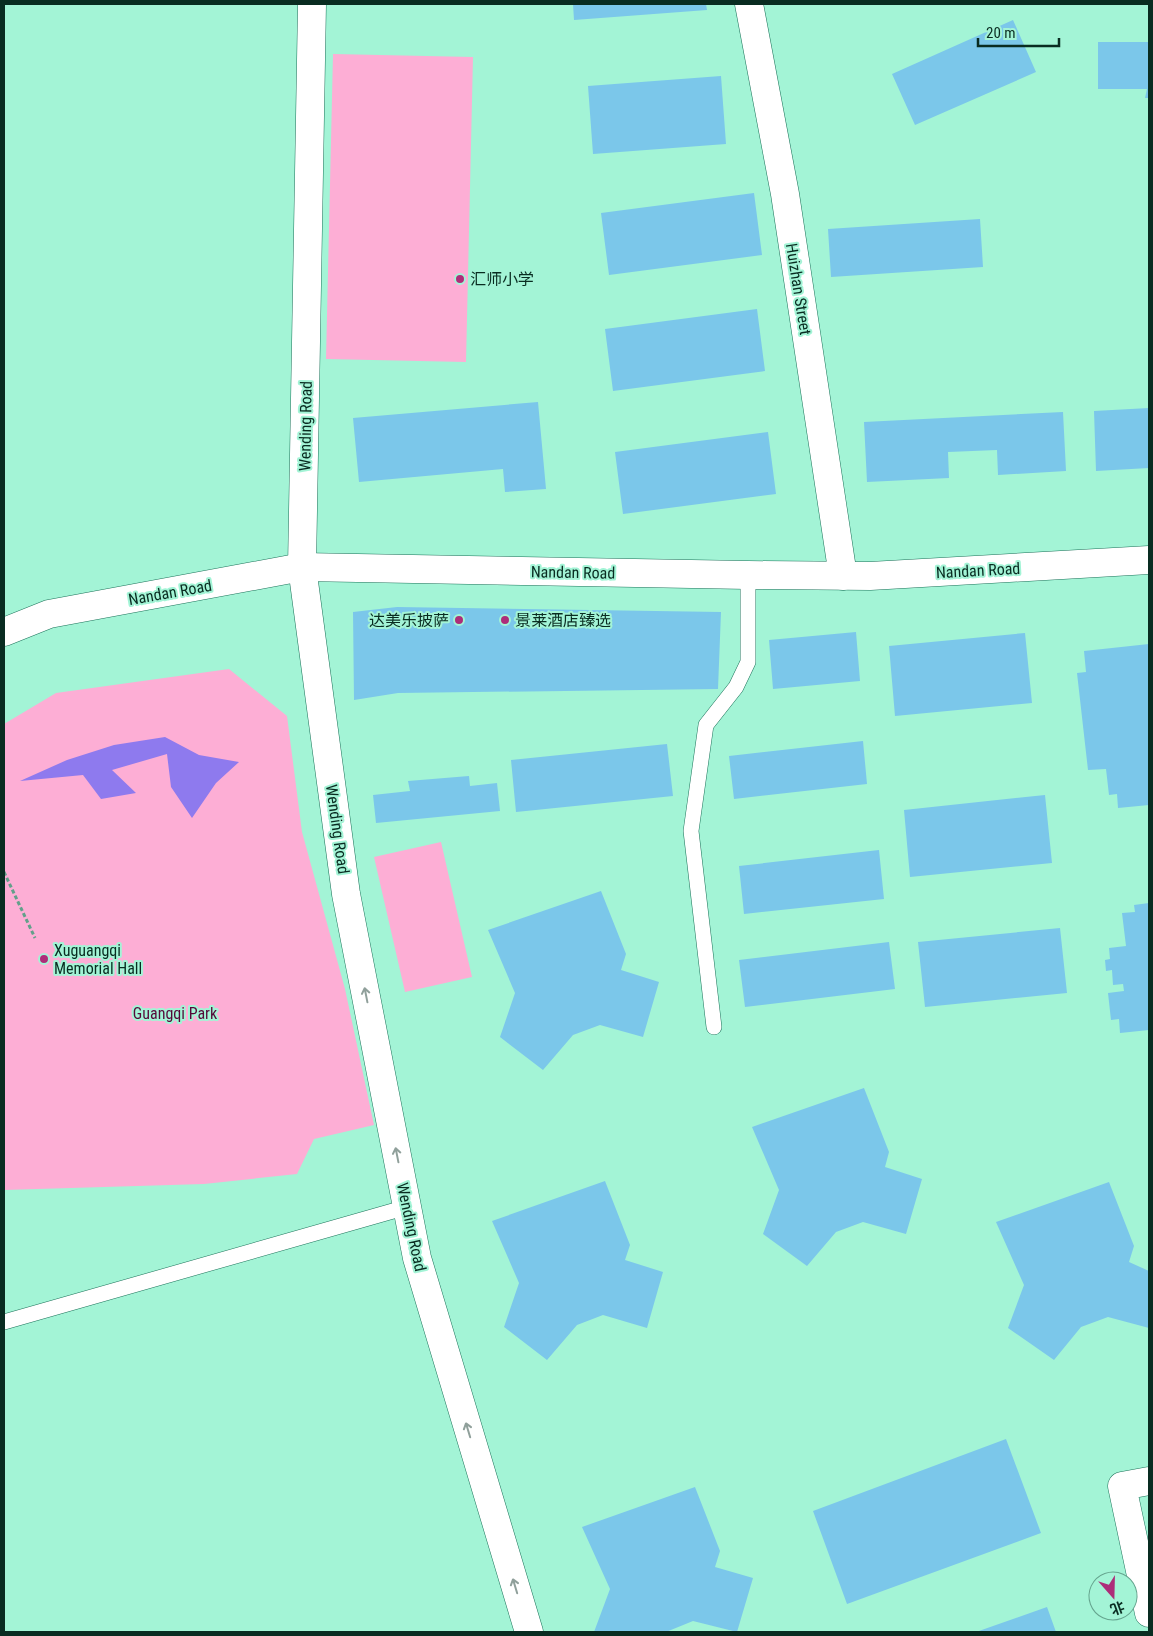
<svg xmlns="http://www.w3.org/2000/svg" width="1153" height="1636" font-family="'Roboto Condensed','Noto Sans SC',sans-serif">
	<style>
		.green { fill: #fdaed5 }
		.water { fill: #8e7aee }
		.building { fill: #7bc7ea }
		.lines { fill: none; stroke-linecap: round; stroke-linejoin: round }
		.service-casing { stroke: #1c735a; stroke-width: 16 }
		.minor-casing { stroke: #1c735a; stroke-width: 29 }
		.secondary-casing { stroke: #1c735a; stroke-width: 29 }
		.path { stroke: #62a08a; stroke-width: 3; stroke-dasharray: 4 2.5; stroke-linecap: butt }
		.service { stroke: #fff; stroke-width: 15 }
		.minor { stroke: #fff; stroke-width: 28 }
		.secondary { stroke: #fff; stroke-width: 28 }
		.oneway { stroke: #90a09b }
		.poi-dot { fill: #ad2d79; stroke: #a3f4d6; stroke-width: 2 }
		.labels { text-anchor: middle; stroke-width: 4; stroke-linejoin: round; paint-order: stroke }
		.poi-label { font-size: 16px; fill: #092c21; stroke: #a3f4d6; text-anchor: start }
		.street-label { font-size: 16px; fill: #092c21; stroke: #a3f4d6 }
		.park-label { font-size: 16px; fill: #560839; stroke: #a3f4d6 }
	</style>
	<rect width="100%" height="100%" fill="#a3f4d6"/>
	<path class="green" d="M 333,54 L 473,57 L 466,362 L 326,359 Z
		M 229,669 L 287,716 L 302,832 L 345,989 L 374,1125 L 314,1139 L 297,1174 L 204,1184 L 4,1190 L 4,724 L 56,693 Z
		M 441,842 L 472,977 L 405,992 L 374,857 Z"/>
	<path class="water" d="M 165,737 L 199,755 L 239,762 L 216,783 L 192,818 L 171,787 L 167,754 L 112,770 L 136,793 L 101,799 L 83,775 L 20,781 L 67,760 L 114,745 Z"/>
	<path class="building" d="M 573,4 L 706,4 L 707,10 L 574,20 Z
		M 1013,20 L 1036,72 L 915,125 L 892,74 Z
		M 1098,42 L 1149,42 L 1149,98 L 1145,98 L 1147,89 L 1098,89 Z
		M 721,76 L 726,144 L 593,154 L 588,86 Z
		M 754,193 L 762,255 L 609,275 L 601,213 Z
		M 980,219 L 983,267 L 831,277 L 828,229 Z
		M 757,309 L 765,371 L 613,391 L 605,329 Z
		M 538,402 L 546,489 L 505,492 L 503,469 L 359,482 L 353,418 Z
		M 1149,408 L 1149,468 L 1096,471 L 1094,411 Z
		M 1063,412 L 1066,471 L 998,475 L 997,450 L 948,452 L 949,478 L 867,482 L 864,422 Z
		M 768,432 L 776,494 L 623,514 L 615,452 Z
		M 397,607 L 721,612 L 718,689 L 398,693 L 354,700 L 353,612 Z
		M 856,632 L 860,681 L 773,689 L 769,640 Z
		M 1025,633 L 1032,703 L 895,716 L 889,646 Z
		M 1149,644 L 1149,805 L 1118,808 L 1117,794 L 1109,795 L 1106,769 L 1088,770 L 1077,673 L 1086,672 L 1084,651 Z
		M 863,741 L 867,784 L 734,799 L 729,756 Z
		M 667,744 L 673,796 L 516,812 L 511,760 Z
		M 469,776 L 470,786 L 497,783 L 500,811 L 376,823 L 373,795 L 410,791 L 408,781 Z
		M 1045,795 L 1052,863 L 910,877 L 904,810 Z
		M 879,850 L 884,899 L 744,914 L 739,866 Z
		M 601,891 L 626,954 L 621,970 L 659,982 L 643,1037 L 600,1025 L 573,1035 L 543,1070 L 500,1037 L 515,993 L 488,930 Z
		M 1149,903 L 1149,1030 L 1120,1033 L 1119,1019 L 1111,1020 L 1108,993 L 1124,991 L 1123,984 L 1113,985 L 1112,970 L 1106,971 L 1105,960 L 1110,959 L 1109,948 L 1126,946 L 1122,913 L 1135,912 L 1134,905 Z
		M 1060,928 L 1067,993 L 925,1007 L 918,942 Z
		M 889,942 L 895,989 L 745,1007 L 739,960 Z
		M 864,1088 L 889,1152 L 885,1167 L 922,1179 L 906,1234 L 863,1222 L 836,1232 L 807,1266 L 763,1234 L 779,1190 L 752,1127 Z
		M 605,1181 L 630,1245 L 625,1260 L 663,1272 L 647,1328 L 603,1315 L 577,1325 L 547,1360 L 504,1327 L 519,1283 L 492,1221 Z
		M 1109,1182 L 1134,1246 L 1129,1262 L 1149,1271 L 1149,1328 L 1108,1317 L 1081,1327 L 1054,1360 L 1008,1328 L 1024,1285 L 996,1222 Z
		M 1006,1439 L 1041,1533 L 847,1604 L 813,1511 Z
		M 695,1487 L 720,1551 L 715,1567 L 753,1578 L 737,1632 L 693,1621 L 666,1632 L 594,1632 L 610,1589 L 582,1527 Z
		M 1047,1607 L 1056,1632 L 976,1632 Z"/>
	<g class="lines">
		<defs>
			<path id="service" d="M 714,1027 L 691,831 L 706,725 L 736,687 L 748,662 L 748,575
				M 4,1322 L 407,1207"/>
			<path id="minor" d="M 312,4 L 302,567 L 346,894 L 417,1258 L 529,1632
				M 749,4 L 785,194 L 843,576
				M 1149,1481 L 1122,1486 L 1149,1613"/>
			<path id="secondary" d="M 4,632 L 49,614 L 302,567 L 748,575 L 870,576 L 1149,560"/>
		</defs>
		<use href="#service" class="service-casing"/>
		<use href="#minor" class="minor-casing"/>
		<use href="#secondary" class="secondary-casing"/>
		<path class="path" d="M 4,872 L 35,938"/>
		<use href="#service" class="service"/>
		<use href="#minor" class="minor"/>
		<use href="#secondary" class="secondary"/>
	</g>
	<defs><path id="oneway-shaft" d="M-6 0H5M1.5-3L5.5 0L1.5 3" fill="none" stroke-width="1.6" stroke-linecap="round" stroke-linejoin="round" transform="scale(1.25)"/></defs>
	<g class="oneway">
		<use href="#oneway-shaft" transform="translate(366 995) rotate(-101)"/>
		<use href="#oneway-shaft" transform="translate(397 1155) rotate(-101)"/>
		<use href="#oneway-shaft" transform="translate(468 1430) rotate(-107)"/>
		<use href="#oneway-shaft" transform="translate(515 1586) rotate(-107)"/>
	</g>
	<g class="poi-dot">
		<circle cx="460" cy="279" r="5"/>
		<circle cx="459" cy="620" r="5"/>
		<circle cx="505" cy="620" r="5"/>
		<circle cx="44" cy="959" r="5"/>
	</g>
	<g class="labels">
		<g class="poi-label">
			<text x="470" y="285">汇师小学</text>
			<text x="449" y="626" text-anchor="end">达美乐披萨</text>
			<text x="515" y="626">景莱酒店臻选</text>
			<text x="54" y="956">Xuguangqi<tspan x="54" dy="18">Memorial Hall</tspan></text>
		</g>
		<g class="street-label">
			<text transform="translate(799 289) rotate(81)" y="6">Huizhan Street</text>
			<text transform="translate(305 426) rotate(-89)" y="6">Wending Road</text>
			<text transform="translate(978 570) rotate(-3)" y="6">Nandan Road</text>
			<text transform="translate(573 572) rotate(1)" y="6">Nandan Road</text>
			<text transform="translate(170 592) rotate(-10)" y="6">Nandan Road</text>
			<text transform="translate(338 829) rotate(82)" y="6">Wending Road</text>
			<text transform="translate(412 1227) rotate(78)" y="6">Wending Road</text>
		</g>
		<g class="park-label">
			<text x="175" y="1019">Guangqi Park</text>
		</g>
	</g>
	<rect width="1153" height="1636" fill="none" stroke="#092c21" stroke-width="10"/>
	<g transform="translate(1113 1596) rotate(160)"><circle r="24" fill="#a3f4d6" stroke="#65a48e"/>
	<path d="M0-4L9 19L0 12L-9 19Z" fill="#ad2d79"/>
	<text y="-8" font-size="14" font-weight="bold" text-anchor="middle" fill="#092c21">北</text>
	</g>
	<path d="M978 38v8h81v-8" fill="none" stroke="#092c21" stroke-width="2.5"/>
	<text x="986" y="38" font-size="15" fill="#092c21" stroke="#a3f4d6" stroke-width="4" paint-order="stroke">20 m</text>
</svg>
